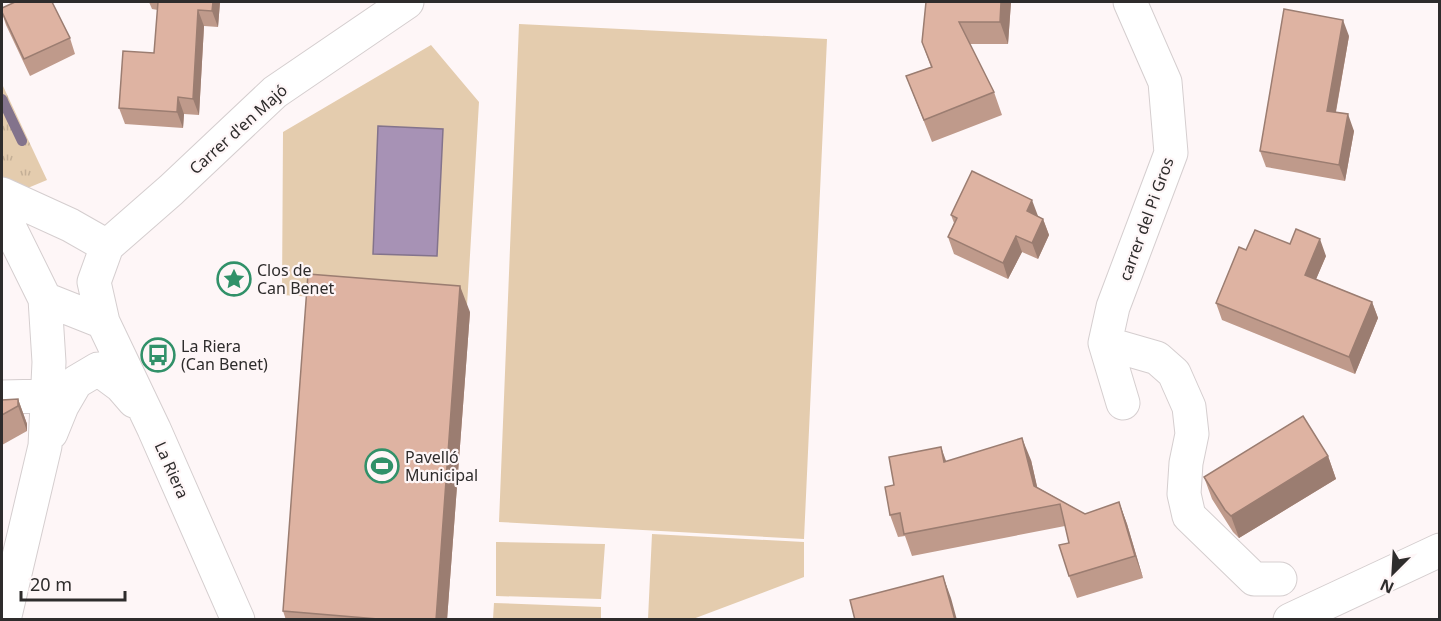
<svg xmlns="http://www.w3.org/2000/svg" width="1441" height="621" font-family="'Noto Sans',sans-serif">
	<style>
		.grass { fill: url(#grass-tufts) }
		.pitch { fill: #e4ccae }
		.water { fill: #a792b5; stroke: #83738c; stroke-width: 1.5 }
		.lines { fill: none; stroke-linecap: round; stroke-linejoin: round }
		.stream { stroke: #83738c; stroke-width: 10 }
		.minor-casing { stroke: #d5cecf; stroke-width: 35 }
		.minor { stroke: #fff; stroke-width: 33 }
		.wall { fill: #bf9a8b }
		.shaded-wall { fill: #9b7d71 }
		.building { fill: #deb3a2; stroke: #9b7d71; stroke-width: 1.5 }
		.labels { text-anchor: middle; stroke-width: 4.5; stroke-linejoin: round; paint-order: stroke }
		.street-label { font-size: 16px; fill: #2e2c2c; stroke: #fef6f7 }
		.poi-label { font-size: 16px; fill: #2e2c2c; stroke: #fef6f7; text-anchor: start }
	</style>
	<defs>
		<pattern id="grass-tufts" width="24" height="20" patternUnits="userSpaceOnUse" patternTransform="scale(1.5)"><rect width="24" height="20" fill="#e4ccae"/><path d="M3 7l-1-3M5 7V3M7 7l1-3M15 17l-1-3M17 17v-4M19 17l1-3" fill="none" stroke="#c4af96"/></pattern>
	</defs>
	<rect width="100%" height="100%" fill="#fef6f7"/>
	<path class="grass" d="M 2,84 L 47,180 L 11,195 L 2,174 Z"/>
	<path class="pitch" d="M 519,24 L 827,39 L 804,539 L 499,522 Z
		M 431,45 L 479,102 L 467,306 L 282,295 L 283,132 Z
		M 652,534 L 804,542 L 804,577 L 693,619 L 648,619 Z
		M 496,542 L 605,544 L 601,599 L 496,596 Z
		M 494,603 L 601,607 L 601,619 L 493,619 Z"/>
	<path class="water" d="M 378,126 L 443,129 L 437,256 L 373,254 Z"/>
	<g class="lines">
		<path class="stream" d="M 2,99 L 22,141"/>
		<defs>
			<path id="minor" d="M 2,194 L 70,225 L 107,246
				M 2,212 L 45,299 L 49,362 L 45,446 L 4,620
				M 107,246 L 94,282 L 103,322 L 154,429 L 238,620
				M 107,246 L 171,190 L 275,92 L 407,2
				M 45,299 L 103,322
				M 1105,343 L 1157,358 L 1174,373 L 1189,407 L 1192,434 L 1186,463 L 1184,494 L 1189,516 L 1254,579 L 1280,579
				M 2,397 L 46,396
				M 1123,403 L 1105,343 L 1113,307 L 1171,153 L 1165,82 L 1130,2
				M 51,433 L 62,406 L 76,382 L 98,369 L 121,386 L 134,401
				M 1290,620 L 1440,550"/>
		</defs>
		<use href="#minor" class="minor-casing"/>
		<use href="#minor" class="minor"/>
	</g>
	<path class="wall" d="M 149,2 L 220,2 L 218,27 L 204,26 L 199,115 L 184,114 L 183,128 L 125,124 L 119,108 L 154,53 L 158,10 L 152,9 Z
		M 926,2 L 1011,2 L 1008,44 L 970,44 L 994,92 L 1002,115 L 932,142 L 906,76 L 931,67 L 922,42 Z
		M 2,8 L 70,38 L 75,54 L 30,76 L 6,25 L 2,13 Z
		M 1349,36 L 1336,112 L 1354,131 L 1345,181 L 1266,167 L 1260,151 Z
		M 951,215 L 1038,216 L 1043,219 L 1049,235 L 1038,259 L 1022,252 L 1008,279 L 954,254 L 948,237 L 954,223 Z
		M 1290,244 L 1326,256 L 1316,279 L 1372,302 L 1378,318 L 1355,374 L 1222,320 L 1216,303 L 1246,250 Z
		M 470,312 L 447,620 L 286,620 L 283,611 Z
		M 18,399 L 27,424 L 27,431 L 2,445 L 2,400 Z
		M 1328,456 L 1336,479 L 1239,538 L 1233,532 L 1212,499 L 1204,477 Z
		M 1031,460 L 1037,487 L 1085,514 L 1119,502 L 1127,524 L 1143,578 L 1077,598 L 1069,576 L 1069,543 L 1065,526 L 912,556 L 905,536 L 898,537 L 890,515 L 894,485 L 947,462 Z"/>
	<path class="shaded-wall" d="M 213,2 L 220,2 L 218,27 L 212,11 Z
		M 1001,2 L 1011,2 L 1008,44 L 1000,22 Z
		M 198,10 L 204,26 L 199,115 L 193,99 Z
		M 1343,20 L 1349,36 L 1333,127 L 1327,111 Z
		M 178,97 L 184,114 L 183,128 L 177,112 Z
		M 1348,114 L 1354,131 L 1345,181 L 1339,165 Z
		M 1032,200 L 1038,216 L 1033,227 L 1027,211 Z
		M 1043,219 L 1049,235 L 1038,259 L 1032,243 Z
		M 1016,236 L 1022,252 L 1008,279 L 1003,263 Z
		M 1320,239 L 1326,256 L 1311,291 L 1305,275 Z
		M 460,286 L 470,312 L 447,620 L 436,620 Z
		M 1372,302 L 1378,318 L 1355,374 L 1349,357 Z
		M 18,399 L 27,424 L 27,431 L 18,406 Z
		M 1022,438 L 1031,460 L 1042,508 L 1034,486 Z
		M 941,447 L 949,469 L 944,462 Z
		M 1328,456 L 1336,479 L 1239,538 L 1231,516 Z
		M 1119,502 L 1127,524 L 1143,578 L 1135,556 Z
		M 943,576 L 951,598 L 957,620 L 955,620 Z"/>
	<path class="building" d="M 15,2 L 52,2 L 70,38 L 24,59 L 2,12 L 2,8 Z
		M 158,2 L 213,2 L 212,11 L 198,10 L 193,99 L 178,97 L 177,112 L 119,108 L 123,51 L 154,53 Z
		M 926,2 L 1001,2 L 1000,22 L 959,22 L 994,92 L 924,120 L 906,76 L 932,67 L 922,42 Z
		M 1284,9 L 1343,20 L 1327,111 L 1348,114 L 1339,165 L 1260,151 Z
		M 972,171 L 1032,200 L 1027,211 L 1043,219 L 1032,243 L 1016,236 L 1003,263 L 948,237 L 957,218 L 951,215 Z
		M 1296,229 L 1320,239 L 1305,275 L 1372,302 L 1349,357 L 1216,303 L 1239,247 L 1246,250 L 1255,230 L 1290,244 Z
		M 308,274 L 460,286 L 436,620 L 390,620 L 283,611 Z
		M 18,399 L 18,406 L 2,415 L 2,400 Z
		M 1303,416 L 1328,456 L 1231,516 L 1225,510 L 1204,477 Z
		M 1022,438 L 1034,486 L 1085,514 L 1119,502 L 1135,556 L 1069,576 L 1059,545 L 1069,543 L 1060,504 L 904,534 L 900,513 L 890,515 L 885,487 L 894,485 L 889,457 L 941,447 L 944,462 Z
		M 943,576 L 955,620 L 855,620 L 850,600 Z"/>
	<defs>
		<symbol id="sight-ring" viewBox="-11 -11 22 22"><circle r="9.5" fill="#fef6f7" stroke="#319169" stroke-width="1.5"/><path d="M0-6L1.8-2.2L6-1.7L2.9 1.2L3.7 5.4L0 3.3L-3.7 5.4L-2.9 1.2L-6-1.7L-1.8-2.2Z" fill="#319169"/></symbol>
		<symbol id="bus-ring" viewBox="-11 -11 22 22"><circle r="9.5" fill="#fef6f7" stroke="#319169" stroke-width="1.5"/><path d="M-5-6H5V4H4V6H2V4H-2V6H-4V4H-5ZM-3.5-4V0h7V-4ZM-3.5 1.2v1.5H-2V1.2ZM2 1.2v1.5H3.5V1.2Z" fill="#319169"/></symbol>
		<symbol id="stadium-ring" viewBox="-11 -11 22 22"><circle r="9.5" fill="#fef6f7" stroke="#319169" stroke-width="1.5"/><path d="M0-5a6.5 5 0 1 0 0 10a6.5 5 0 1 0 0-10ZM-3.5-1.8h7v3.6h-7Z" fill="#319169"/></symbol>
	</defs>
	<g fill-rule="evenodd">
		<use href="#sight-ring" x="215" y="260" width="38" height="38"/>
		<use href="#bus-ring" x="139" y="336" width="38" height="38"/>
		<use href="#stadium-ring" x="363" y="447" width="38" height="38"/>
	</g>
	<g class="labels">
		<g class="street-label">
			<text transform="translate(238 129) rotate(-42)" y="6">Carrer d'en Majó</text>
			<text transform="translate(1146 219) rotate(-70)" y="6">carrer del Pi Gros</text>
			<text transform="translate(172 470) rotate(66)" y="6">La Riera</text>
		</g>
		<g class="poi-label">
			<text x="257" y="276">Clos de<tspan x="257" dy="18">Can Benet</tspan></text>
			<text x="181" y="352">La Riera<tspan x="181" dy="18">(Can Benet)</tspan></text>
			<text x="405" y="463">Pavelló<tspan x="405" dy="18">Municipal</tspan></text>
		</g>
	</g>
	<rect width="1441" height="621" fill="none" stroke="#2e2c2c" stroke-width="6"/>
	<g transform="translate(1393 573) rotate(204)" stroke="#fef6f7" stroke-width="4.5" paint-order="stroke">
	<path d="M0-4.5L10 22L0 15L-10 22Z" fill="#2e2c2c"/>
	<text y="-9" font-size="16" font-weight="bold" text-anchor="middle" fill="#2e2c2c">N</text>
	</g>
	<path d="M21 591v9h104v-9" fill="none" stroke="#2e2c2c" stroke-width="3"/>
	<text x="30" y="591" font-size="18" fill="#2e2c2c" stroke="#fef6f7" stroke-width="4.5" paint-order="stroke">20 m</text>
</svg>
